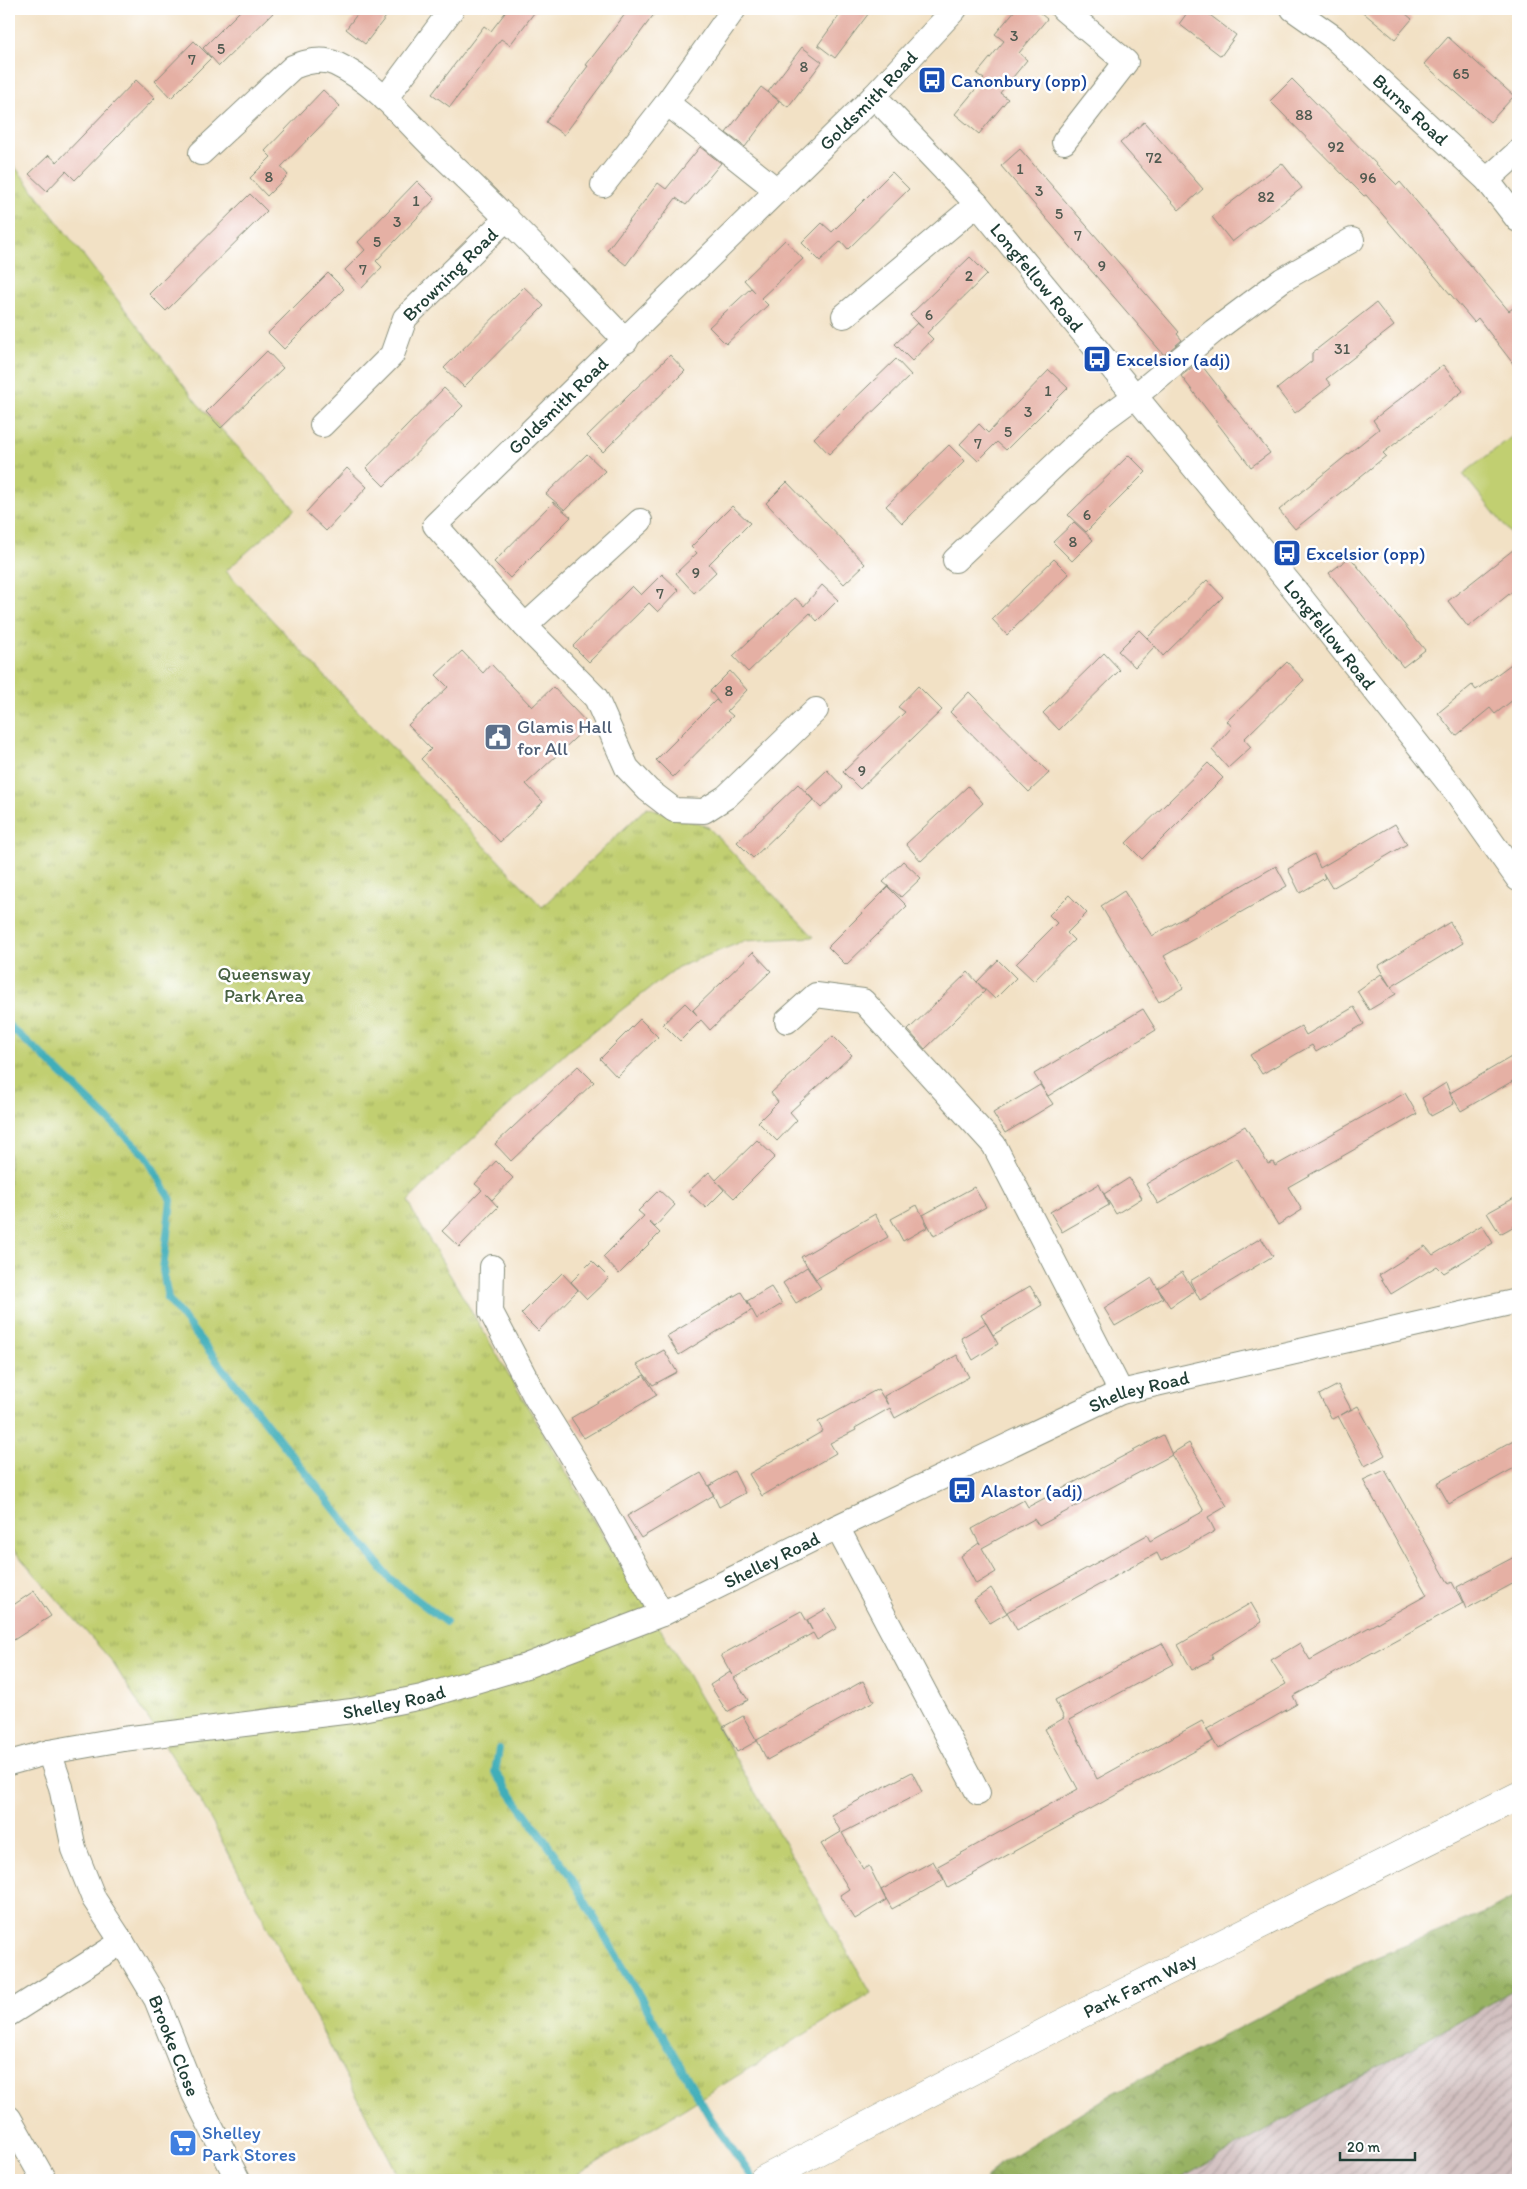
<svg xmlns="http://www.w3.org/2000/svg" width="1527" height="2189" font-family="Itim,sans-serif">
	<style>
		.industrial { fill: url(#industrial-furrows) }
		.grass { fill: #c1cf71; stroke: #708652 }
		.forest { fill: url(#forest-crowns); stroke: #5c784c }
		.park { fill: url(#park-tufts); stroke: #708652 }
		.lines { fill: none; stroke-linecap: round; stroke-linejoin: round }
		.stream { stroke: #3faeba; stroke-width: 8 }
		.building { fill: #e5b0a4 }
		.minor-casing { stroke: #888f7c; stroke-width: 26 }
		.trunk-casing { stroke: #888f7c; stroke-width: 29 }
		.minor { stroke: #fff; stroke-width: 24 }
		.trunk { stroke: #fff; stroke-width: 28 }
		.labels { text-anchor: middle; stroke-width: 5; stroke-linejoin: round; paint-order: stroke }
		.number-label { font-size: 16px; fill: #505a50 }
		.transit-label { font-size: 19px; fill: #164399; stroke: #fff; text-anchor: start }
		.street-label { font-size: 19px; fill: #1f3d34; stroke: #fff }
		.service-label { font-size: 19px; fill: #4e5e75; stroke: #fff; text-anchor: start }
		.park-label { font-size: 19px; fill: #486243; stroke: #fff }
		.shop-label { font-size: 19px; fill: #366cbe; stroke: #fff; text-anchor: start }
	</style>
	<defs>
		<pattern id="industrial-furrows" width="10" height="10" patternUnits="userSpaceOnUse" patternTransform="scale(1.25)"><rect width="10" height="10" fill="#d1bfbf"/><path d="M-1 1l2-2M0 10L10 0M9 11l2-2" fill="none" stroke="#a99c9c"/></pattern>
		<pattern id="forest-crowns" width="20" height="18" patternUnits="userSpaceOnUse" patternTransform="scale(1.25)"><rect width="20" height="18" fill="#98b263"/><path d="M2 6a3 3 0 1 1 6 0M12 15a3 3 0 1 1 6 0" fill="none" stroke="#7b9252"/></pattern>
		<pattern id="park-tufts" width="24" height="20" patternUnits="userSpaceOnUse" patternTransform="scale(1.25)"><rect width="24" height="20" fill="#c1cf71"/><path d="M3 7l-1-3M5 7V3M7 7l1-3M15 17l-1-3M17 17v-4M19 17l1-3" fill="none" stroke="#9ca95e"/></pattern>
	</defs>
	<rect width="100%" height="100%" fill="#fff"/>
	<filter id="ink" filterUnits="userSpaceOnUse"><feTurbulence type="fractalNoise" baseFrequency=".02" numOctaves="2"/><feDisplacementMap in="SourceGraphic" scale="10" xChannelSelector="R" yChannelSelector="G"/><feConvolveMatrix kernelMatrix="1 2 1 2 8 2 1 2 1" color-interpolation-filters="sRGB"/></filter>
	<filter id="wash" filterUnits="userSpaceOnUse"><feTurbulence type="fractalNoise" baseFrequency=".0096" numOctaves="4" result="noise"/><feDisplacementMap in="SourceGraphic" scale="20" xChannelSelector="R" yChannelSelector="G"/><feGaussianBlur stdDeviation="1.12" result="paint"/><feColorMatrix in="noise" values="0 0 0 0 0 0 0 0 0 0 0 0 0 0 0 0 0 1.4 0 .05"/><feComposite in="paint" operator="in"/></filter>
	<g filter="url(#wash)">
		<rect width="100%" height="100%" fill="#f2e1c5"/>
		<path class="industrial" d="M 1518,1988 L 1518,2180 L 1178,2180 Z"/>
		<path class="grass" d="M 1518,432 L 1518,543 L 1463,474 Z"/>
		<path class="forest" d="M 1518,1895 L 1518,1988 L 1178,2180 L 986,2180 L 998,2165 L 1112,2094 L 1367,1961 L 1487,1912 Z"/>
		<path class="park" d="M 9,159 L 197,403 L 295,509 L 226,571 L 542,907 L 647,807 L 708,827 L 814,937 L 744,941 L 678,967 L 569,1050 L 441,1168 L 408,1201 L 413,1212 L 626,1574 L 666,1638 L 871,1993 L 569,2180 L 401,2180 L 203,1805 L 111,1660 L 9,1545 Z"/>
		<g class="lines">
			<path class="stream" d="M 9,1026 L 41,1054 L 146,1156 L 171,1200 L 163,1270 L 168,1299 L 390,1579 L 446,1622
				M 499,1749 L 495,1772 L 569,1874 L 711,2119 L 754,2180"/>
		</g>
		<g id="blocks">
			<path class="building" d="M 242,9 L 277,9 L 219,66 L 203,48 Z
				M 361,9 L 392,9 L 365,44 L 346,29 Z
				M 508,9 L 537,9 L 510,45 L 501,39 L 450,107 L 432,94 L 484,26 L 491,31 Z
				M 629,9 L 658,9 L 564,135 L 546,122 L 588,66 L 586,65 Z
				M 844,9 L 872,9 L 835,58 L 818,45 Z
				M 1016,9 L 1035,9 L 1047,19 L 1019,53 L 1027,60 L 1000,93 L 1008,99 L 979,134 L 955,114 L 984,79 L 977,74 L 1004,41 L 995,34 Z
				M 1190,9 L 1202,9 L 1236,35 L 1221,56 L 1179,24 Z
				M 1359,9 L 1400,9 L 1412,19 L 1395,39 Z
				M 1448,37 L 1514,96 L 1490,122 L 1424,64 Z
				M 194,41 L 211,58 L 171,98 L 155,81 Z
				M 802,47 L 822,62 L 788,107 L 768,92 Z
				M 1292,79 L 1397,185 L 1400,182 L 1509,311 L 1518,304 L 1518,370 L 1478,318 L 1474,322 L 1366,195 L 1364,196 L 1270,101 Z
				M 136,80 L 155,98 L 75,180 L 66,171 L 47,191 L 29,174 L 49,155 L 57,162 Z
				M 761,87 L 779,101 L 745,147 L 726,133 Z
				M 323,90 L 340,106 L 281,167 L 288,175 L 267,196 L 250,178 L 271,157 L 265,151 Z
				M 1144,122 L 1203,189 L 1179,210 L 1120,143 Z
				M 700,147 L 721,163 L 686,205 L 676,198 L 626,265 L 607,250 L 658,183 L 666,189 Z
				M 1020,149 L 1179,332 L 1177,334 L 1182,340 L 1164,355 L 1001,166 Z
				M 1282,163 L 1302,188 L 1232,242 L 1212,217 Z
				M 892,172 L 909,189 L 848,249 L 841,241 L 820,261 L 802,243 L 822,223 L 832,232 Z
				M 417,181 L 435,199 L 376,261 L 382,267 L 362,288 L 345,270 L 365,250 L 358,242 Z
				M 250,194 L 267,211 L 166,311 L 149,294 Z
				M 785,240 L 803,259 L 761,298 L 768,305 L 726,344 L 709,327 L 751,288 L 755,292 L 744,280 Z
				M 970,257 L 987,274 L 927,333 L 933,339 L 912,361 L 895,344 L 917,323 L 923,328 L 910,315 Z
				M 328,273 L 344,289 L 284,349 L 268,333 Z
				M 524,287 L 544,306 L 464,387 L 444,368 Z
				M 1376,303 L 1394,326 L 1326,379 L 1331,385 L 1295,413 L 1277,389 L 1312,361 L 1312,353 Z
				M 267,351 L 283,368 L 221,428 L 206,412 Z
				M 670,355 L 685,371 L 603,452 L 587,436 Z
				M 896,359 L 911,375 L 829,454 L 814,438 Z
				M 1199,362 L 1270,453 L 1251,467 L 1181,376 Z
				M 1443,365 L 1463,391 L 1383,453 L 1386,456 L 1295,529 L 1279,510 L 1379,429 L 1373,420 Z
				M 1049,370 L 1068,388 L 1006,450 L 997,442 L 978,461 L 960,444 L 979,424 L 988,433 Z
				M 444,388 L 463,406 L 384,486 L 366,468 Z
				M 949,445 L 965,461 L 902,523 L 886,506 Z
				M 587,454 L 605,471 L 565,510 L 546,494 Z
				M 1129,455 L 1146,472 L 1086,532 L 1068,515 Z
				M 347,468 L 367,487 L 326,531 L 306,512 Z
				M 787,482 L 865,564 L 844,584 L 766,503 Z
				M 553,502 L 571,517 L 510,578 L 494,562 Z
				M 732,506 L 750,523 L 709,564 L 716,572 L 694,593 L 676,573 L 697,553 L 691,547 Z
				M 1074,522 L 1093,540 L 1072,561 L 1053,542 Z
				M 1518,546 L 1518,587 L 1468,627 L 1448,601 Z
				M 1350,557 L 1425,650 L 1403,667 L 1329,573 Z
				M 1054,559 L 1069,574 L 1007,635 L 992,619 Z
				M 662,574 L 679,590 L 658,612 L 649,603 L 589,662 L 573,646 L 632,586 L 641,595 Z
				M 1207,580 L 1223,597 L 1163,656 L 1155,646 L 1135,667 L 1118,651 L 1139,630 L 1154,645 L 1147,638 Z
				M 822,585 L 838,600 L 817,621 L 810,613 L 748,672 L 733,656 L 795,598 L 804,606 Z
				M 462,651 L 483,673 L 491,664 L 532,707 L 553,687 L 589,725 L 526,784 L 543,802 L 500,842 L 421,759 L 431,749 L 408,725 L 448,687 L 436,675 Z
				M 1104,653 L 1120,670 L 1059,730 L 1043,713 Z
				M 1518,659 L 1518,696 L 1495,714 L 1490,708 L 1456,736 L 1438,713 L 1472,685 L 1476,690 Z
				M 1287,662 L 1304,680 L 1244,739 L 1251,747 L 1228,768 L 1212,750 L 1232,727 L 1227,721 Z
				M 730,671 L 747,690 L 727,711 L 733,716 L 673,777 L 656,760 L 716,700 L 720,704 L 710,691 Z
				M 918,686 L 942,710 L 860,789 L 843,772 L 905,712 L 898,707 Z
				M 969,692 L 1049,773 L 1029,792 L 950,712 Z
				M 1208,763 L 1223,778 L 1142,859 L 1126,843 Z
				M 827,770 L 843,787 L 821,808 L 805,791 Z
				M 798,784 L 813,800 L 753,858 L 737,842 Z
				M 968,786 L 983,803 L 921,861 L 906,844 Z
				M 1395,824 L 1407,844 L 1332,888 L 1323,873 L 1325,878 L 1300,893 L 1288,869 L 1314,854 L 1320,868 Z
				M 903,861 L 921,878 L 901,897 L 883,882 Z
				M 1276,866 L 1287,886 L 1164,956 L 1183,988 L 1159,1002 L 1101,906 L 1124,891 L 1152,936 Z
				M 888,887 L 907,906 L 846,965 L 828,947 Z
				M 1069,895 L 1087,913 L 1067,933 L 1074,940 L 1034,981 L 1016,964 L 1057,923 L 1049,915 Z
				M 1450,922 L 1463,943 L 1391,987 L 1396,994 L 1369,1010 L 1357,991 L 1381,974 L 1390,986 L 1378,966 Z
				M 753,952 L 771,971 L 710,1030 L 701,1020 L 680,1041 L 663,1024 L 685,1003 L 697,1015 L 693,1010 Z
				M 998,960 L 1016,978 L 995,999 L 977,982 Z
				M 968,972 L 985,991 L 925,1049 L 908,1030 Z
				M 1354,1007 L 1364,1024 L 1316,1052 L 1312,1045 L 1262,1074 L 1250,1055 L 1301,1026 L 1306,1035 Z
				M 1143,1009 L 1156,1030 L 1048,1096 L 1034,1074 Z
				M 640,1019 L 658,1037 L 617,1077 L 600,1059 Z
				M 833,1036 L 852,1055 L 790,1112 L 797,1120 L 777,1141 L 758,1122 L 778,1102 L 771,1093 Z
				M 1518,1053 L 1518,1078 L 1461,1111 L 1450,1093 Z
				M 578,1066 L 594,1082 L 511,1161 L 495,1144 Z
				M 1446,1083 L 1454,1104 L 1431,1116 L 1422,1098 Z
				M 1040,1085 L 1053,1104 L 1005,1133 L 993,1113 Z
				M 1405,1093 L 1417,1114 L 1288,1187 L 1302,1210 L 1278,1225 L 1237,1158 L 1158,1204 L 1146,1184 L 1245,1126 L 1268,1164 L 1273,1162 L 1275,1166 Z
				M 757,1140 L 775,1157 L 734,1198 L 716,1181 L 724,1190 L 706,1208 L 688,1192 L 709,1172 L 716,1180 Z
				M 496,1161 L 513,1178 L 492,1200 L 486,1194 L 498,1207 L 459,1247 L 442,1231 L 482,1190 L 475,1184 Z
				M 1129,1178 L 1142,1198 L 1116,1214 L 1104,1194 Z
				M 1099,1184 L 1109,1205 L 1062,1232 L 1050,1212 Z
				M 974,1187 L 986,1207 L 934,1236 L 923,1215 Z
				M 659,1190 L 675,1205 L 655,1227 L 649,1222 L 660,1233 L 619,1274 L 603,1257 L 644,1216 L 638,1211 Z
				M 1518,1196 L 1518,1224 L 1500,1234 L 1487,1213 Z
				M 917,1205 L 928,1227 L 903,1241 L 891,1219 Z
				M 875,1214 L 888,1237 L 816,1279 L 801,1257 Z
				M 1482,1225 L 1493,1243 L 1444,1273 L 1437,1266 L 1391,1294 L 1379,1275 L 1425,1246 L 1433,1255 Z
				M 1261,1238 L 1273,1256 L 1200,1300 L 1190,1281 Z
				M 592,1261 L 609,1278 L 587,1299 L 571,1282 Z
				M 807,1267 L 821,1288 L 796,1303 L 783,1283 Z
				M 1182,1272 L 1194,1291 L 1170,1307 L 1158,1288 Z
				M 562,1273 L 578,1290 L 538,1331 L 521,1314 Z
				M 1152,1278 L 1163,1298 L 1115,1326 L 1104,1308 Z
				M 1030,1286 L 1042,1305 L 993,1335 L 981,1315 Z
				M 771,1287 L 782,1304 L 757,1319 L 752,1310 L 679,1355 L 667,1336 L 741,1292 L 751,1308 L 747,1301 Z
				M 986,1323 L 998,1344 L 973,1360 L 961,1338 Z
				M 664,1350 L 677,1372 L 653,1385 L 637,1365 Z
				M 957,1355 L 969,1377 L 895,1418 L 890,1408 L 855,1428 L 856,1430 L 830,1443 L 836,1453 L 762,1496 L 749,1474 L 823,1431 L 818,1422 L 878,1389 L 888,1405 L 884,1396 Z
				M 644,1375 L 657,1395 L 584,1438 L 571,1418 Z
				M 1338,1385 L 1351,1409 L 1341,1415 L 1358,1406 L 1385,1455 L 1365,1466 L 1338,1416 L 1332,1419 L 1319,1395 Z
				M 1163,1435 L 1172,1455 L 1039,1526 L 1034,1519 L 982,1548 L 996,1572 L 976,1584 L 961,1556 L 979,1543 L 980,1545 L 972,1529 L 1024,1500 L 1028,1507 Z
				M 1518,1438 L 1518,1466 L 1449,1504 L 1437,1483 Z
				M 1189,1443 L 1227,1506 L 1208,1517 L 1215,1531 L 1161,1561 L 1157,1553 L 1017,1630 L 1007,1612 L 1147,1535 L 1150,1541 L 1204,1511 L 1171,1454 Z
				M 1385,1470 L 1449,1584 L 1452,1582 L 1463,1603 L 1293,1696 L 1297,1704 L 1218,1749 L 1207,1729 L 1286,1684 L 1271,1660 L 1300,1643 L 1310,1660 L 1427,1595 L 1363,1480 Z
				M 734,1471 L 745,1493 L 719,1507 L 709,1486 Z
				M 701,1473 L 714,1495 L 641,1538 L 627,1516 Z
				M 1518,1555 L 1518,1581 L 1466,1609 L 1457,1587 Z
				M 991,1588 L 1007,1613 L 990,1623 L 974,1600 Z
				M 34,1591 L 51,1616 L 9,1643 L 9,1608 Z
				M 1251,1603 L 1262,1622 L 1211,1654 L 1213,1659 L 1192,1670 L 1178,1645 Z
				M 826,1609 L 837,1628 L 817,1640 L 813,1633 L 734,1678 L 748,1700 L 727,1712 L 710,1685 L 730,1672 L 732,1675 L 721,1655 L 801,1611 L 812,1630 L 807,1620 Z
				M 1162,1643 L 1174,1664 L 1069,1720 L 1097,1779 L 1202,1721 L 1213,1741 L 948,1888 L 938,1866 L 1078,1789 L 1045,1729 L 1064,1718 L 1055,1700 Z
				M 863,1681 L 874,1701 L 767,1760 L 757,1740 Z
				M 743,1716 L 757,1741 L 737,1752 L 723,1727 Z
				M 912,1772 L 922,1792 L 842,1833 L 863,1869 L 869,1866 L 881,1890 L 933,1861 L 944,1880 L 892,1909 L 881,1890 L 886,1900 L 855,1919 L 840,1895 L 849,1889 L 821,1844 L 841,1832 L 831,1815 Z"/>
		</g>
	</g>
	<g filter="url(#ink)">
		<use href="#blocks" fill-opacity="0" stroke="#888f7c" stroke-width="1"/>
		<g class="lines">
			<defs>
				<g id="minor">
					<path d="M 1063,9 L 1126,62 L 1064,142"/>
					<path id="s1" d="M 1293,9 L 1333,37 L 1487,180 L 1518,220"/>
					<path id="s2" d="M 874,96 L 977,204 L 1295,590 L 1459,796 L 1518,879"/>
					<path d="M 385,99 L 452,9"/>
					<path d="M 667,103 L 778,191"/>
					<path d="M 201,153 L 293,67 C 306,62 322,57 336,64 C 374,82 402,116 431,145 C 498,208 562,274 626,341"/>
					<path d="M 1487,180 L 1518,152"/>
					<path d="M 603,185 L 667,103 L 734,9"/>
					<path d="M 844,316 L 977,204"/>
					<path id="s3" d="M 322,425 L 392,355 L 405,318 L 507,218"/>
					<path d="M 955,560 L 1100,422 L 1134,397 L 1214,331 L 1282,280 L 1352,240"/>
					<path d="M 525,626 L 640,521"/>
					<path id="s4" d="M 816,710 L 726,797 L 704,811 L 674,810 L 648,790 L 627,768 L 596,698 L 525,626 L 435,525 L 874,96 L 955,9"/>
					<path d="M 787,1021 L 816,995 L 863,1001 L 994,1145 L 1121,1392"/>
					<path d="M 492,1267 L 491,1312 L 536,1398 L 594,1492 L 662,1614"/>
					<path d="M 837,1527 L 978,1793"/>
					<path id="s5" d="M 49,1752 L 61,1787 L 74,1849 L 94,1899 L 122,1942 L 156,1999 L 194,2094 L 238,2180"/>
					<path id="s6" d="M 9,1763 L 49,1752 L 123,1739 L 352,1711 L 422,1697 L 526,1666 L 662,1614 L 837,1527 L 1121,1392 L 1518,1301"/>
					<path d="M 9,2014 L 122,1942"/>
					<path d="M 9,2118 L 44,2180"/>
				</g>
				<g id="trunk">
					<path id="s7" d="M 763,2180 L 1059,2025 L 1518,1796"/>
				</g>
			</defs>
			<use href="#minor" class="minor-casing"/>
			<use href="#trunk" class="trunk-casing"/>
			<use href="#minor" class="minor"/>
			<use href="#trunk" class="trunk"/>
		</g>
	</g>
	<defs>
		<symbol id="bus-square" viewBox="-11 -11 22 22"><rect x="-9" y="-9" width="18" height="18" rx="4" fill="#1a4fb4" stroke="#fff"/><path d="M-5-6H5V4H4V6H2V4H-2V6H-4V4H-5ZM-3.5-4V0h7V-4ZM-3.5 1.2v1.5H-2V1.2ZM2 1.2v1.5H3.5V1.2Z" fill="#fff"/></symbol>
		<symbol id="civic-square" viewBox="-11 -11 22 22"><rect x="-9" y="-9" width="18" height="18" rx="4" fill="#5c6f8a" stroke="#fff"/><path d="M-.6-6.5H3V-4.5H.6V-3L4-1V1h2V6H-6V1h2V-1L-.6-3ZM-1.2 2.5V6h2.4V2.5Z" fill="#fff"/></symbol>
		<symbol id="supermarket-square" viewBox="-11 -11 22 22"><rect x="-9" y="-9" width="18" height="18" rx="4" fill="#3f7fe0" stroke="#fff"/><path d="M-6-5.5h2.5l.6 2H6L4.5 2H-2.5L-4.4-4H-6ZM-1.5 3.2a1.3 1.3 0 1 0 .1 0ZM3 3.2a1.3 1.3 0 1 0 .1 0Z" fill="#fff"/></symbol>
	</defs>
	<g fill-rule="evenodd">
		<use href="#bus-square" x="916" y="64" width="32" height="32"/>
		<use href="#bus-square" x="1081" y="343" width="32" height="32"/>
		<use href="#bus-square" x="1271" y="537" width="32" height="32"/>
		<use href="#civic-square" x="482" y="721" width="32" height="32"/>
		<use href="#bus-square" x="946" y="1474" width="32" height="32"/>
		<use href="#supermarket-square" x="167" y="2127" width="32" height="32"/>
	</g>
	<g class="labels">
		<g class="number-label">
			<text x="1014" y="41">3</text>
			<text x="221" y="54">5</text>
			<text x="192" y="65">7</text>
			<text x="804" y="72">8</text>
			<text x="1461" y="79">65</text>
			<text x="1304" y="120">88</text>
			<text x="1336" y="152">92</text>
			<text x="1154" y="163">72</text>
			<text x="1020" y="174">1</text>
			<text x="269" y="182">8</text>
			<text x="1368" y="183">96</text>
			<text x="1039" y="196">3</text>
			<text x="1266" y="202">82</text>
			<text x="416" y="206">1</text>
			<text x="1059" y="219">5</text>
			<text x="397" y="227">3</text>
			<text x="1078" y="241">7</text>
			<text x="377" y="247">5</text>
			<text x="1102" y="271">9</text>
			<text x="363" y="275">7</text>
			<text x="969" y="281">2</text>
			<text x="929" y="320">6</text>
			<text x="1342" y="354">31</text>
			<text x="1048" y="396">1</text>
			<text x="1028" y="417">3</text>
			<text x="1008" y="437">5</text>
			<text x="978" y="449">7</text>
			<text x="1087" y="520">6</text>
			<text x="1073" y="547">8</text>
			<text x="696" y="578">9</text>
			<text x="660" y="599">7</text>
			<text x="729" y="696">8</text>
			<text x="862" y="776">9</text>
		</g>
		<g class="transit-label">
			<text x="951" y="87">Canonbury (opp)</text>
			<text x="1116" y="366">Excelsior (adj)</text>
			<text x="1306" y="560">Excelsior (opp)</text>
			<text x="981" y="1497">Alastor (adj)</text>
		</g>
		<g class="street-label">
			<text dy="7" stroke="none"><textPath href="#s4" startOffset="1164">Goldsmith Road</textPath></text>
			<text dy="7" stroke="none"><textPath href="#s1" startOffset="155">Burns Road</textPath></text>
			<text dy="7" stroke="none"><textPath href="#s3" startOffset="201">Browning Road</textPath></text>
			<text dy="7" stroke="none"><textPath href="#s2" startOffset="244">Longfellow Road</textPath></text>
			<text dy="7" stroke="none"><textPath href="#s4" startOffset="729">Goldsmith Road</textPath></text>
			<text dy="7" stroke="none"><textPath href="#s2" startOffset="706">Longfellow Road</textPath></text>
			<text dy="7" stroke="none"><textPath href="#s6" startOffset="1200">Shelley Road</textPath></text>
			<text dy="7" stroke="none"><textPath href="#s6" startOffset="795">Shelley Road</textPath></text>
			<text dy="7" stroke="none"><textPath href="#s6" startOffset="390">Shelley Road</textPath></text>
			<text dy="7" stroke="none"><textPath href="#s7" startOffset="424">Park Farm Way</textPath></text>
			<text dy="7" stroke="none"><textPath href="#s5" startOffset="322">Brooke Close</textPath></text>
		</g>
		<g class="service-label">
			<text x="517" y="733">Glamis Hall<tspan x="517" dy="22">for All</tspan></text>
		</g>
		<g class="park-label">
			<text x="264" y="980">Queensway<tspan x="264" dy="22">Park Area</tspan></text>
		</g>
		<g class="shop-label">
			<text x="202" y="2139">Shelley<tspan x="202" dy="22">Park Stores</tspan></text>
		</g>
	</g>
	<rect width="1527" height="2189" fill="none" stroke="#fff" stroke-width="30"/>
	<path d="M1340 2152v8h75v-8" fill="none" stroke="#1f3d34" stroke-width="2.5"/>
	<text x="1347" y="2152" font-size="15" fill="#1f3d34" stroke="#ffffff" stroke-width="4" paint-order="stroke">20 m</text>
</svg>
